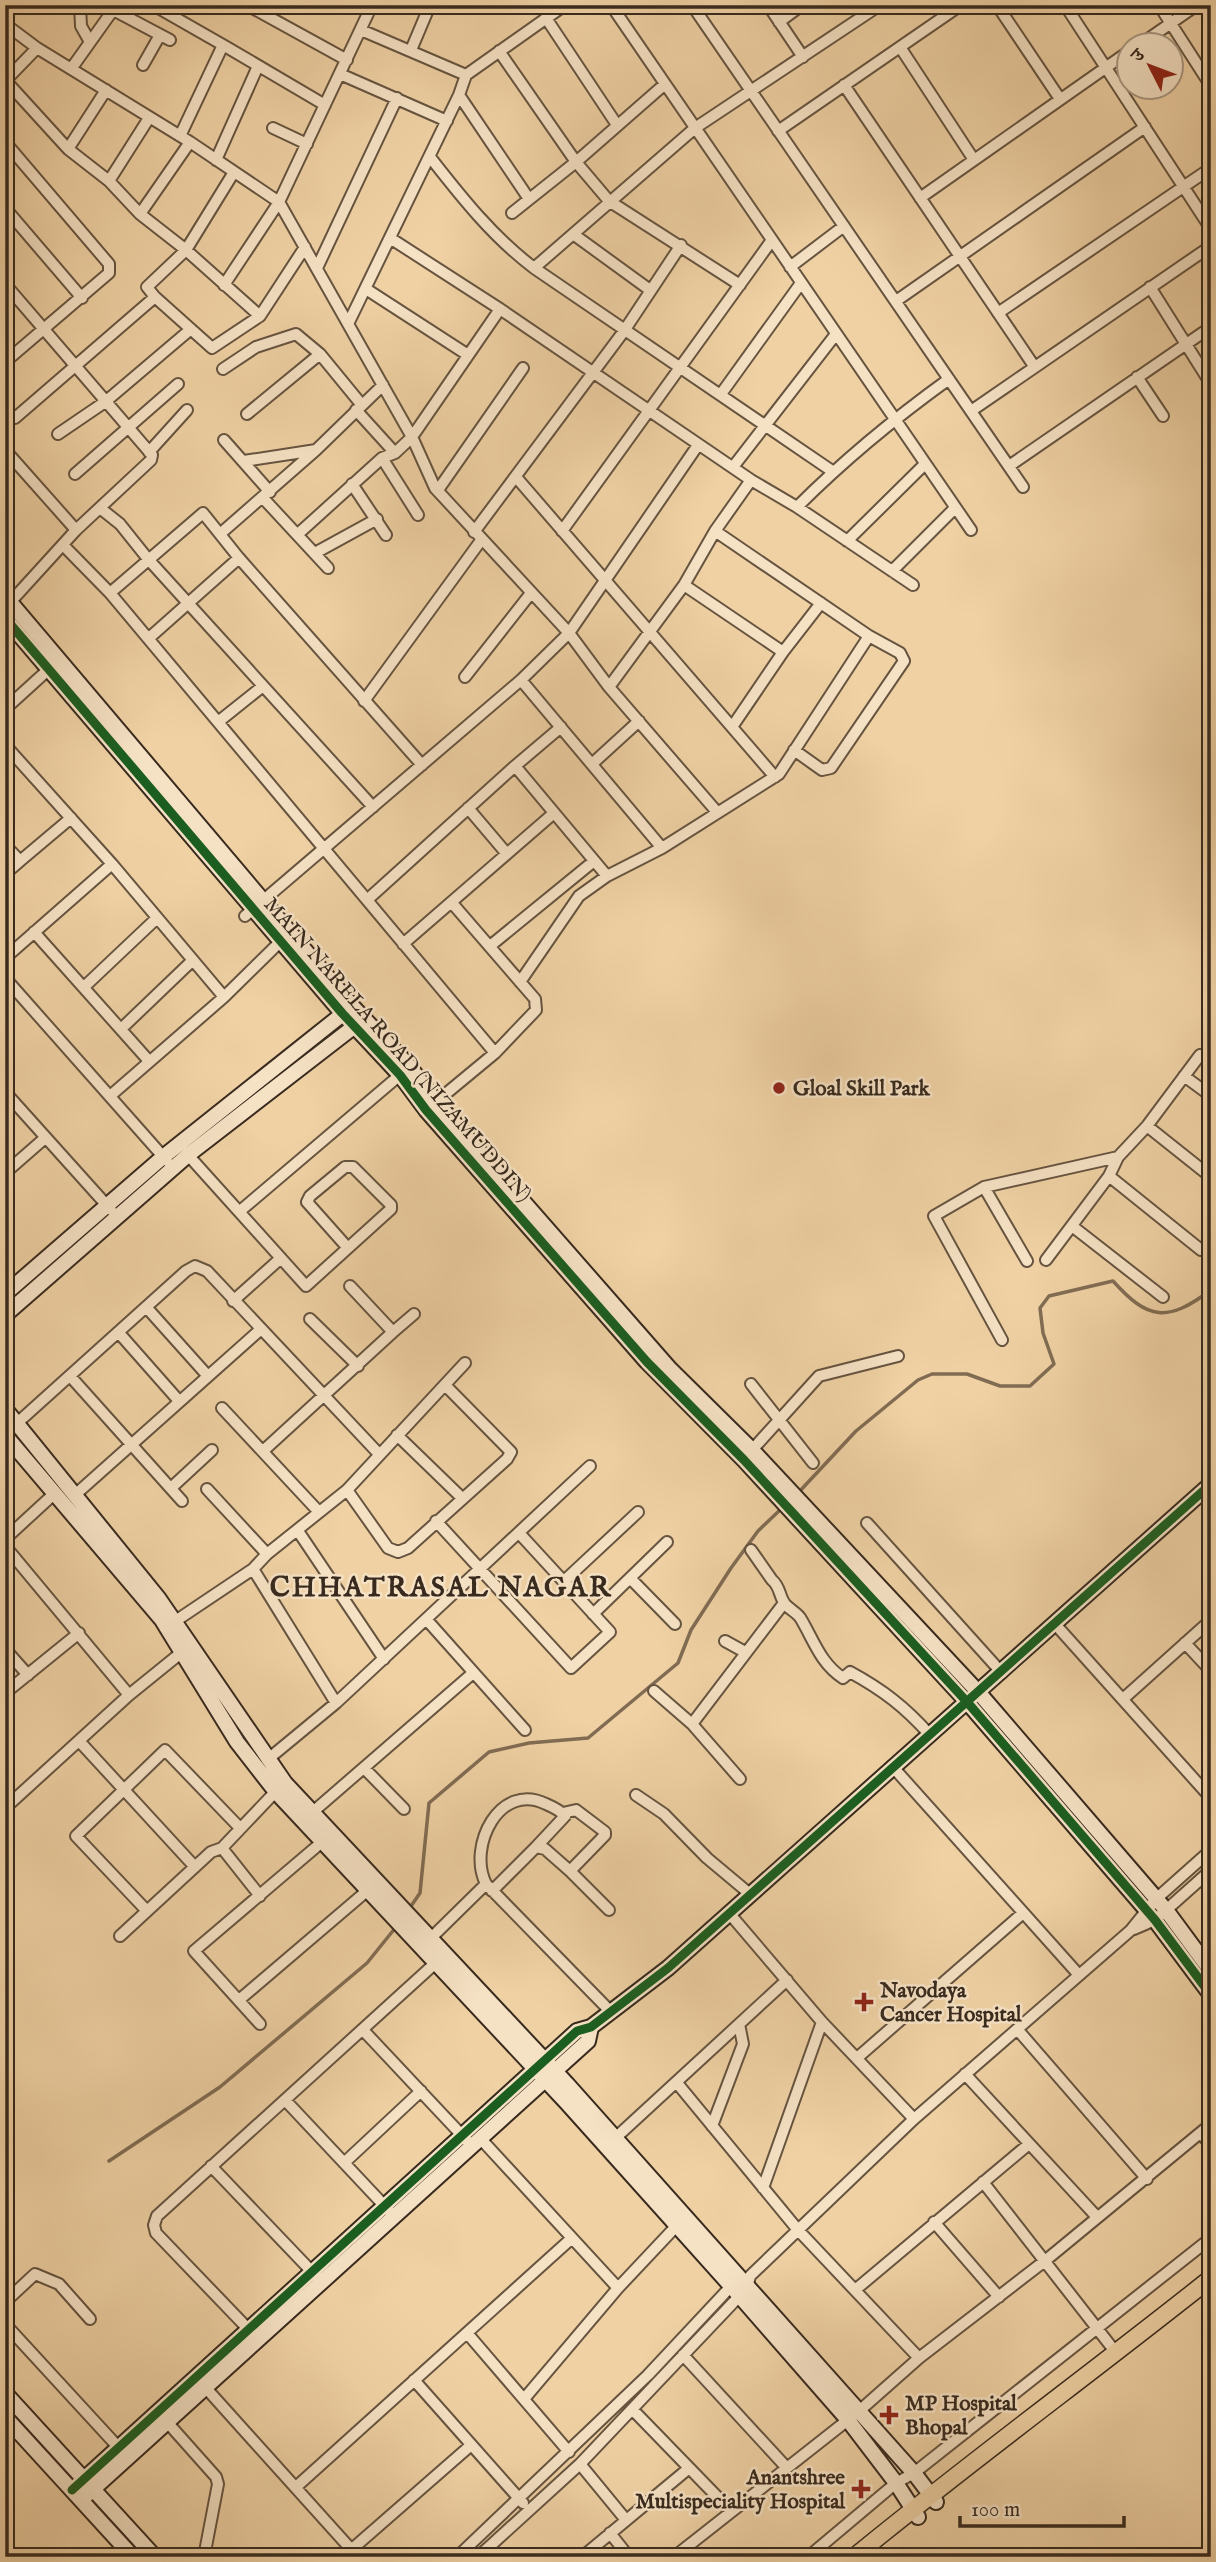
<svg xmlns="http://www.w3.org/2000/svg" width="1216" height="2562" font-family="'IM FELL English','Noto Serif Devanagari',serif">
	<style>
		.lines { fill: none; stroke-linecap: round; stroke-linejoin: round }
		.stream { stroke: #816c53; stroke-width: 3.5 }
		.street-casing { stroke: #665440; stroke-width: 14 }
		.secondary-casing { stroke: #382a1e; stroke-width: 18 }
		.primary-casing { stroke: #382a1e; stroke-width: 19 }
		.street { stroke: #f5e1c4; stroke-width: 10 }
		.secondary { stroke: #f5e1c4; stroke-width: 14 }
		.primary { stroke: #efd1a4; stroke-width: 16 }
		.cycleway-casing { stroke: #f5e1c4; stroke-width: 13 }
		.cycleway { stroke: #1b5e20; stroke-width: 9 }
		.poi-dot { fill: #8f2418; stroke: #f5e1c4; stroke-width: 2.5 }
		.labels { text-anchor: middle; stroke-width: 5; stroke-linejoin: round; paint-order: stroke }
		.street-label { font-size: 21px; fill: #382a1e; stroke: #f5e1c4 }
		.poi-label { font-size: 21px; font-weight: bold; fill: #382a1e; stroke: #f5e1c4; text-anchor: start }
		.district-label { font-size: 28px; font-weight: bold; letter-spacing: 2px; fill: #382a1e; stroke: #f5e1c4 }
	</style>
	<rect width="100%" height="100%" fill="#efd1a4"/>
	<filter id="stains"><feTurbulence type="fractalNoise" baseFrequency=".00286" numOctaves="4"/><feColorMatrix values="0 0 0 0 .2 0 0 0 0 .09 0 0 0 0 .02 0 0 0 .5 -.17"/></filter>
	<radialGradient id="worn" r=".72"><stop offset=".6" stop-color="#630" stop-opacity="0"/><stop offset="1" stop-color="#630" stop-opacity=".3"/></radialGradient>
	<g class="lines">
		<path class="stream" d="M 798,1493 L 856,1431 L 918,1380 L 932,1374 L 967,1374 L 1000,1386 L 1030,1386 L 1054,1364 L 1043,1333 L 1040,1308 L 1049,1296 L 1113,1281 C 1148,1320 1167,1323 1211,1290
			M 409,1909 L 420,1893 L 429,1803 L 489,1752 L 529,1743 L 588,1738 L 678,1663 L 691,1630 L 731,1568 L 758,1531 L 782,1508
			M 109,2161 L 220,2087 L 367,1963 L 396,1927"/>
		<defs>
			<path id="street" d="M 80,5 L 81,26 L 90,42
				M 104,5 L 170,40
				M 153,5 L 223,45
				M 247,5 L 347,60
				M 611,5 L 971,530
				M 692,5 L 1023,487
				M 768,5 L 803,57
				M 997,5 L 1060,99
				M 1065,5 L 1211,229
				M 1159,5 L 1211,86
				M 546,18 L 617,125
				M 779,22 L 802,5
				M 5,24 L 37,48 L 190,142 L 279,202 L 412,437 L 435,488 L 569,633 L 609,687 L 717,812
				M 361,30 L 466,75 L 565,5
				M 1138,46 L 1197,5
				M 900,47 L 974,160
				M 411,50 L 430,5
				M 499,51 L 576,162 L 609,201 L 740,285
				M 143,65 L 160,35
				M 71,69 L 113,10
				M 340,74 L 447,121
				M 466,75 L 459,95 L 529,199
				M 5,81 L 37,48
				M 6,81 L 68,149 L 109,181 L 140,214 L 186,250 L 260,316
				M 844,85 L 1034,366
				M 273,128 L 307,144
				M 778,131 L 961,5
				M 180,136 L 223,45 L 325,105
				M 5,142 L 109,264 L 109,273 L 5,362
				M 68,149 L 106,90
				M 430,157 C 462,198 493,237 534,268
				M 216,160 L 258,66
				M 234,172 L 186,250 L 147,287 L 155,297 L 212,348 L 260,316 L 305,247
				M 109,181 L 149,118
				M 920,198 L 1128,52
				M 5,208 L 82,298
				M 512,213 L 576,162 L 665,84
				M 140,214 L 190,142
				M 573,234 L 650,290
				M 390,238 L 500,309 L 751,480 L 797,507 L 913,585
				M 790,267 L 844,226
				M 317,268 L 397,98
				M 5,284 L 152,455 L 151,460 L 76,530 L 5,608
				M 224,285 L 279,202 L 372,5
				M 1150,287 L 1211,384
				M 366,289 L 468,355
				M 896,301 L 1145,127
				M 998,313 L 1211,168
				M 348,324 L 459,95
				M 223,369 L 256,347 L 296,334 L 320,354 L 361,404
				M 1137,377 L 1163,416
				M 721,394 L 801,283
				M 356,410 L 395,453
				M 971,411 L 1211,246
				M 247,414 L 320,354
				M 15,418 L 155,297
				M 58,434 L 105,402 L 191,329
				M 224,440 L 270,492
				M 5,450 L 76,530
				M 149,452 L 187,410
				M 382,458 L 418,515
				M 244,461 L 316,450
				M 1009,466 L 1211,327
				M 733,467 L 836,334
				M 832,471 L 534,268 L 695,128 L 880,5
				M 75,474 L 178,384
				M 516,477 L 775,777
				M 352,484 L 386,535
				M 438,490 L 523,368
				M 263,498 L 328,568
				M 797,507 C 844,460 895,418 949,379
				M 100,508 L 120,524 L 148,559 L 373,807
				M 562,531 L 772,240
				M 715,531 L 869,636 L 900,653 L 904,661 L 831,768 L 822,770 L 794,750
				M 474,532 L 624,331 L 681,245
				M 220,534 L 316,450 L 383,385
				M 298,534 L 382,458 L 395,453 L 412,437 L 500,309
				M 847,541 L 925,464
				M 63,545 L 110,593
				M 315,553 L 377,519
				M 892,571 L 955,508
				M 684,585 L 783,652
				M 149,638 L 239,558
				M 465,677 L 531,593
				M 521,680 L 662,848
				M 609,687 L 684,585 L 715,531 L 751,480
				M 364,701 L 482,539
				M 5,709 L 49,669
				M 218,722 L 263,686
				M 732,727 L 783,652 L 821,603
				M 5,745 L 112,864 L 224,997
				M 592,764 L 639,721
				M 422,765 L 239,558 L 203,513 L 110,593 L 495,1053
				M 515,766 L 607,876
				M 468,808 L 507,854
				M 5,845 L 20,861 L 5,874
				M 20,861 L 71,818
				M 367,900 L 515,766 L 561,727
				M 245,916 L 521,680 L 569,633 L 698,445
				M 34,932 L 149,1061
				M 403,944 L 554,813
				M 490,946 L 594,861
				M 5,958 L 112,864
				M 5,978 L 167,1161
				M 520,982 L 579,896 L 607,876 L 662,848 L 779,774 L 869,636
				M 84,987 L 157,918
				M 121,1029 L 193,960
				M 1184,1076 L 1211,1096
				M 5,1092 L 111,1210
				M 110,1096 L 224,997 L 281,941
				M 431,1106 L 495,1053 L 536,1010 L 535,999 L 452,903
				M 1147,1126 L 1211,1177
				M 188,1155 L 306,1286 L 391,1209 L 391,1205 L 353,1167 L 345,1167 L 310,1196 L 307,1202 L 347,1247
				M 5,1173 L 45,1138
				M 1109,1176 L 1201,1250
				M 984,1187 L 1027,1261
				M 240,1211 L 400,1075
				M 1072,1226 L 1163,1297
				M 1046,1260 L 1109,1176 L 1118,1157 L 1147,1126 L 1200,1055 L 1211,1063
				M 233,1301 L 281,1258
				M 147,1308 L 207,1375
				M 310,1319 L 358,1366
				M 393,1332 L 414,1314
				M 119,1333 L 179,1401
				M 1002,1340 L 934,1216 L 984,1187 L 1118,1157
				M 70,1376 L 182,1501
				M 751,1384 L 813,1463
				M 222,1408 L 319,1512
				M 5,1434 L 186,1271 L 195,1266 L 207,1271 L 379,1454
				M 397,1435 L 462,1498
				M 752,1450 L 819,1376 L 898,1356
				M 263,1451 L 393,1332 L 350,1286
				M 171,1488 L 212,1450
				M 207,1489 L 267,1554
				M 347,1490 L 388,1548 L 398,1552 L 408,1548 L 507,1459 L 511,1452 L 445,1385
				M 76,1494 L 260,1330
				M 436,1521 L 571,1668 L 610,1632 L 519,1533
				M 867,1523 L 1002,1673
				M 298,1531 L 384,1659
				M 5,1539 L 55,1493
				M 5,1546 L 129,1695
				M 751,1550 L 772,1580 C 780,1586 779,1596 785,1604 C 790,1610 798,1613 801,1619 C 814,1641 821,1664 843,1678 L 850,1672 C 883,1690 905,1707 930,1735
				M 253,1569 L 336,1703
				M 630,1578 L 675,1624
				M 563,1582 L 638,1512
				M 593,1614 L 667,1542
				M 426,1619 L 525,1730
				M 1055,1624 L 1211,1798
				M 168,1626 L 253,1569 L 267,1554 L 347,1490 L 465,1363
				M 725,1641 L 745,1652
				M 1185,1643 L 1211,1671
				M 5,1649 L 28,1675
				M 654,1691 L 692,1724 L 740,1779
				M 5,1693 L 79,1633
				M 1123,1699 L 1211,1620
				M 692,1724 L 784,1603
				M 80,1742 L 195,1867
				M 267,1760 L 336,1703 L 590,1466
				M 892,1766 L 1079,1975
				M 364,1768 L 404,1809
				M 636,1795 L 664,1814 L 707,1858 L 750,1894
				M 5,1808 L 129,1695 L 187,1648
				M 563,1813 L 576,1810 L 605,1832 L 605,1835 L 570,1871 L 609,1910
				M 307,1817 L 473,1673
				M 536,1847 L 565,1816 C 560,1810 553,1807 546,1804 C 500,1781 467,1846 486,1884 L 610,2011
				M 222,1848 L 260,1896
				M 492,1891 L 536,1847 L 545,1849 L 570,1871
				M 147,1911 L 76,1836 L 165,1750 L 240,1828
				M 729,1913 L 822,2022 L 914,2119
				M 1134,1929 L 1155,1920 L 1211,1870
				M 120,1936 L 211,1852 L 222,1848 L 279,1788
				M 431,1938 L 486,1884
				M 239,2000 L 368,1890
				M 260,2024 L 194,1951 L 322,1842
				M 1017,2029 L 1147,2179
				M 363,2030 L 472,2146
				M 857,2058 L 1023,1913
				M 965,2074 L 1097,2217
				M 677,2083 L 798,2230 L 919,2358
				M 285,2100 L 394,2216
				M 712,2126 L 743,2044 L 739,2024
				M 1201,2133 L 1211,2146
				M 480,2138 L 618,2288
				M 611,2142 L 787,1980
				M 344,2163 L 421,2091
				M 211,2166 L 317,2277
				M 983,2182 L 1117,2354
				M 763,2188 L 822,2022
				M 934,2222 L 999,2297
				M 855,2290 L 1029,2144
				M 5,2302 L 35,2274 L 59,2284 L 90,2319
				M 5,2324 L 119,2448
				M 252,2333 L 156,2233 L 154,2225 L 157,2216 L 441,1958
				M 467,2333 L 569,2452
				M 683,2355 L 787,2468
				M 414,2380 L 523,2503
				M 205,2387 L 358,2557
				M 524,2399 L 618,2288 L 682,2220
				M 632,2409 L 731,2511
				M 167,2422 L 216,2477 L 218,2484 L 204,2557
				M 580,2464 L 626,2520
				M 296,2487 L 572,2238
				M 610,2533 L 629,2557
				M 351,2550 L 470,2446
				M 457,2557 L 648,2375 L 735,2282
				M 478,2557 L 580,2464 L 747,2288 L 750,2276 L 914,2119 L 1131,1930 L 1156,1899 L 1211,1850
				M 582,2557 L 688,2469
				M 674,2557 L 858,2412 L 919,2358 L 1046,2260 L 1211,2124
				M 808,2557 L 896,2483 L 914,2473 L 1211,2238"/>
			<path id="secondary" d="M 5,596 L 353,1007 L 409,1066 L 436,1102 L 670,1369 L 752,1450 L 979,1693 L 1166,1910 L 1211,1971
				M 5,618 L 342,1013 L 400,1075 L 426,1110 L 647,1362 L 744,1460 L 968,1703 L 1155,1920 L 1211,1995
				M 5,1294 L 163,1157 L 349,1009
				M 5,1315 L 188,1155 L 360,1022
				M 5,1409 L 159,1599 L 285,1783 L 567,2084 L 914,2473 L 936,2502
				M 5,1435 L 162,1620 L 237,1742 L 276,1792 L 567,2103 L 731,2286 L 848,2420 L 896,2483 L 918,2517
				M 5,2393 L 155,2557
				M 5,2417 L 133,2557
				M 72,2490 L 577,2031 L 591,2027 L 668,1968 L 1211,1484
				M 81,2500 L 588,2041 L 591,2027"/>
			<path id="primary" d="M 854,2557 C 971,2461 1093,2372 1211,2278"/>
		</defs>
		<use href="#street" class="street-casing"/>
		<use href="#secondary" class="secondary-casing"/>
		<use href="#primary" class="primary-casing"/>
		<use href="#street" class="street"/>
		<use href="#secondary" class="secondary"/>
		<use href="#primary" class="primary"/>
		<defs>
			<path id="cycleway" d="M 5,618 L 342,1013 L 400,1075 L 426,1110 L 647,1362 L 744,1460 L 968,1703 L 1155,1920 L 1211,1995
				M 72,2490 L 577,2031 L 591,2027 L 668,1968 L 1211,1484"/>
		</defs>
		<use href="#cycleway" class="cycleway-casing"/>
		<use href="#cycleway" class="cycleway"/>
	</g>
	<g class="poi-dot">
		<circle cx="779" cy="1088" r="7"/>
		<path d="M860.5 1991.5h7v7h7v7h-7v7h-7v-7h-7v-7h7z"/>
		<path d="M885.5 2404.5h7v7h7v7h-7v7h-7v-7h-7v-7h7z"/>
		<path d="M857.5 2478.5h7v7h7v7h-7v7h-7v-7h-7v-7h7z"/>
	</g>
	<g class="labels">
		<g class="street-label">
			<text transform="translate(398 1049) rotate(49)" y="7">MAIN NARELA ROAD (NIZAMUDDIN)</text>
		</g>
		<g class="poi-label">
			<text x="793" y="1095">Gloal Skill Park</text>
			<text x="880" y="1997">Navodaya<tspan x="880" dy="24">Cancer Hospital</tspan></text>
			<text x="905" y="2410">MP Hospital<tspan x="905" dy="24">Bhopal</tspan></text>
			<text x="845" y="2484" text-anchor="end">Anantshree<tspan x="845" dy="24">Multispeciality Hospital</tspan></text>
		</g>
		<g class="district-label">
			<text x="441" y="1596">CHHATRASAL NAGAR</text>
		</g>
	</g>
	<rect width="1216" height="2562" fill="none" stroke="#efd1a4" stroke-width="28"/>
	<rect x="7" y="7" width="1202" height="2548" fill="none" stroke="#382a1e" stroke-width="3.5"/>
	<rect x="14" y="14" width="1188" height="2534" fill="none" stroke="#382a1e" stroke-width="2"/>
	<g transform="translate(1150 66) rotate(312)"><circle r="33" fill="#f5e1c4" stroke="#a99882" stroke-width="2"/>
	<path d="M0-5L12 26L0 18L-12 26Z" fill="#8f2418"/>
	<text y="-10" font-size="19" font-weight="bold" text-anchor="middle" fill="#382a1e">उ</text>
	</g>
	<path d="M960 2516v10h164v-10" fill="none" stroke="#382a1e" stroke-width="3.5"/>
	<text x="971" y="2516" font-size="21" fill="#382a1e" stroke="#f5e1c4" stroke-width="5" paint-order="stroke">100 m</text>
	<rect width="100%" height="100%" filter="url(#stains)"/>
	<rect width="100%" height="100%" fill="url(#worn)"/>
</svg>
